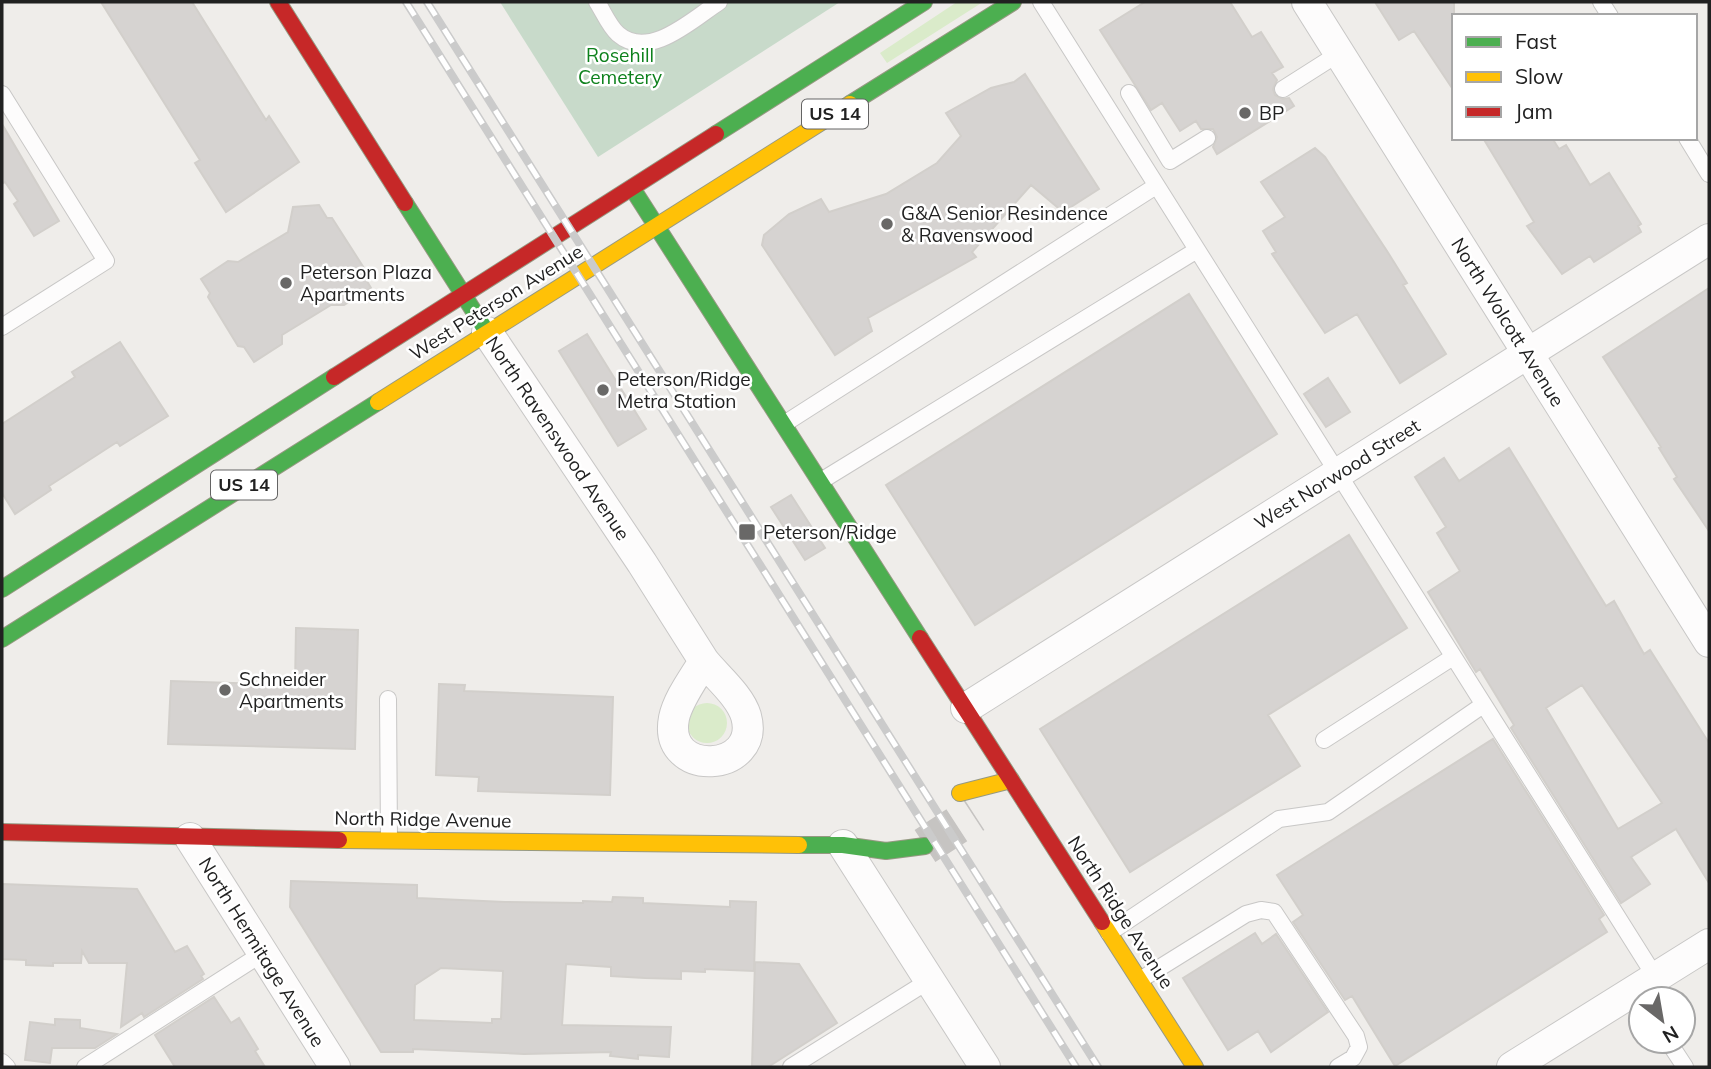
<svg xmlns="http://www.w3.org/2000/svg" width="1711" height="1069" font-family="Mulish,sans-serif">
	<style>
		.grass { fill: #daebca }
		.cemetery { fill: #c8daca }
		.building { fill: #d6d3d1; stroke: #d2cfcb; stroke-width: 2; fill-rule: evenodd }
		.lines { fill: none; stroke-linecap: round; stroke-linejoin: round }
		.secondary-tunnel { stroke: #c6c4c2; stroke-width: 38; stroke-dasharray: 38 19; stroke-linecap: butt }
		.lane-casing { stroke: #c8c7c6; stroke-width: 18 }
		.street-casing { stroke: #c8c7c6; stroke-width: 32 }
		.fast-casing { stroke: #969982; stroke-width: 18 }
		.slow-casing { stroke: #969982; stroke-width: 18 }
		.jam-casing { stroke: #969982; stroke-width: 18 }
		.lane { stroke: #fdfcfc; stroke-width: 16 }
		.street { stroke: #fdfcfc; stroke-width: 30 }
		.fast { stroke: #4caf50; stroke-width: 16 }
		.slow { stroke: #ffc107; stroke-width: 16 }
		.jam { stroke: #c62828; stroke-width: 16 }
		.rail-casing { stroke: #cbcbcb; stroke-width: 8 }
		.rail { stroke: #fff; stroke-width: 5; stroke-dasharray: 16; stroke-linecap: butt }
		.poi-dot { fill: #696867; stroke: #fff; stroke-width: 2.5 }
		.labels { text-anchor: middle; stroke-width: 5; stroke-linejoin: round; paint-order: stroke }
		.shield { fill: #fff; stroke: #646464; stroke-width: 2 }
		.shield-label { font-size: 18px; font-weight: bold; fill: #212121 }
		.park-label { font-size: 19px; fill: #0d811c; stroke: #fff }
		.poi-label { font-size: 19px; fill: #212121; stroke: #fff; text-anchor: start }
		.street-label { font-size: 19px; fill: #212121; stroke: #fff }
	</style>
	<rect width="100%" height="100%" fill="#efedea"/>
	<path class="grass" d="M 957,2 L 983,2 L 887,63 L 880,53 Z
		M687 723a20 20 0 1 1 40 0a20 20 0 1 1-40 0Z"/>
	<path class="cemetery" d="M 500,2 L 840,2 L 598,157 Z"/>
	<path class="building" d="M 101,2 L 192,2 L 266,120 L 269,116 L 299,162 L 226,212 L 195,163 L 200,160 Z
		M 1145,2 L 1230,2 L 1252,37 L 1261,32 L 1283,67 L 1272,73 L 1277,80 L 1273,89 L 1275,95 L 1283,99 L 1289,98 L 1294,106 L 1217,154 L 1213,147 L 1217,137 L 1213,129 L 1201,129 L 1196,121 L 1180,131 L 1162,103 L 1151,110 L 1100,30 Z
		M 1375,2 L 1454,2 L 1454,91 L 1414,31 L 1399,40 Z
		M 1025,74 L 1099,189 L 1063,212 L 1031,185 L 972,252 L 976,257 L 868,318 L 872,331 L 835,355 L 762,245 L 764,235 L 789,214 L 821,199 L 829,212 L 886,194 L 937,163 L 961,136 L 946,113 L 991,88 L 1014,82 Z
		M 2,124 L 59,221 L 34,236 L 14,204 L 18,201 L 5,182 L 2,184 Z
		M 1483,138 L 1552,138 L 1559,149 L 1566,145 L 1590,185 L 1609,173 L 1641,224 L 1638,226 L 1641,232 L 1594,262 L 1590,256 L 1562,274 L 1527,226 L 1534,222 Z
		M 1315,148 L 1325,157 L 1387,251 L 1407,283 L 1403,285 L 1446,354 L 1400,383 L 1357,314 L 1325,333 L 1272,254 L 1276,252 L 1263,231 L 1285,217 L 1261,182 Z
		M 319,205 L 327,218 L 332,218 L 364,268 L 362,273 L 371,288 L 344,305 L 331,305 L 282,335 L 282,344 L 254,362 L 244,347 L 238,346 L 208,297 L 210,293 L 201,279 L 228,261 L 238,262 L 288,232 L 293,207 Z
		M 1709,288 L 1709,531 L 1674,479 L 1677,477 L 1659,448 L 1661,447 L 1603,357 Z
		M 1189,294 L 1277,434 L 975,625 L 886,485 Z
		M 587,334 L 646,429 L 618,446 L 559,351 Z
		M 120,342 L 168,416 L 120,446 L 117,442 L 49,486 L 51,490 L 15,514 L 2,493 L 2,424 L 75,377 L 72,372 Z
		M 1328,378 L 1350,412 L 1326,427 L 1304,394 Z
		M 1509,448 L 1606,606 L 1614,601 L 1644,654 L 1650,650 L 1709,743 L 1709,883 L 1676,829 L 1631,857 L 1650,884 L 1621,903 L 1511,728 L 1514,725 L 1480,669 L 1476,672 L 1428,592 L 1460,571 L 1437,533 L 1446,527 L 1415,477 L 1444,458 L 1459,481 ZM 1582,685 L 1662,803 L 1618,829 L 1546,708 Z
		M 791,495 L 825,548 L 805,560 L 771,507 Z
		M 1349,535 L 1407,628 L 1268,715 L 1300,766 L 1130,872 L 1040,729 Z
		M 296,628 L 358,630 L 355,749 L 168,744 L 171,681 L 295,685 Z
		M 439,684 L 465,685 L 464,691 L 613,697 L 610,795 L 478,791 L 479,777 L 436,775 Z
		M 1493,739 L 1604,915 L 1599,919 L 1607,932 L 1395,1066 L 1352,996 L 1345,1000 L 1293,922 L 1303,915 L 1277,875 Z
		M 291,881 L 417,885 L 417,898 L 505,902 L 583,903 L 583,901 L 612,902 L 613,897 L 643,898 L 643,903 L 730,907 L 730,901 L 756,902 L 754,971 L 705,969 L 705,972 L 681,971 L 681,979 L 645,978 L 611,976 L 611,967 L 566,964 L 562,1025 L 671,1027 L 669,1057 L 638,1055 L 638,1059 L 610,1056 L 611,1052 L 524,1054 L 413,1049 L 413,1052 L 381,1052 L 290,907 ZM 441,968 L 503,971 L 501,1019 L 492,1019 L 492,1023 L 414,1020 L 415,985 Z
		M 2,884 L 137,889 L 175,952 L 187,946 L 204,974 L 201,976 L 203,979 L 144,1017 L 142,1013 L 121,1027 L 127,963 L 89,963 L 82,951 L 81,963 L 53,963 L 53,966 L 26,965 L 26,960 L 2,959 Z
		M 1255,933 L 1262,944 L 1276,934 L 1328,1012 L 1271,1052 L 1258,1031 L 1228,1050 L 1183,978 Z
		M 755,962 L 799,964 L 837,1023 L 768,1067 L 752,1067 Z
		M 214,997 L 231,1023 L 239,1018 L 258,1049 L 255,1051 L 265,1067 L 175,1067 L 155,1035 Z
		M 55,1019 L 80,1020 L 80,1028 L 117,1034 L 95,1048 L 52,1048 L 50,1063 L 25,1060 L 30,1022 L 55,1025 Z"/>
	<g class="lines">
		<path class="secondary-tunnel" d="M 925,846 L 974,814"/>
		<defs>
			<path id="lane" d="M 597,2 C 603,11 609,26 618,34 C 649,61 693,19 719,2
				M 1041,2 L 1656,978
				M 1601,2 L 1610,16
				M 1283,89 L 1338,54
				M 1129,93 L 1170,161 L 1207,138
				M 2,94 L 106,261 L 2,327
				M 1687,138 L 1709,174
				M 784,424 L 1156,186
				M 821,481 L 1197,250
				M 388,699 L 389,840
				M 1324,740 L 1453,657
				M 1109,933 L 1279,819 L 1328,812 L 1483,705
				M 1140,980 L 1246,914 L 1261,910 L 1274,912 L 1356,1036 L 1359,1047 L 1353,1058 L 1338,1067
				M 1668,1041 L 1685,1067
				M 2,1062 L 7,1067
				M 85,1067 L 263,953
				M 791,1067 L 930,980"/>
			<path id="street" d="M 1307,2 L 1709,642
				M 487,332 L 642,563 L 704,661
				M 704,661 C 717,677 740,696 746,716 C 762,773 662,779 674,718 C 678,699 694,678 704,661 Z
				M 966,708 L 1709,239
				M 190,838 L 335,1067
				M 843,845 L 985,1067
				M 1512,1067 L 1709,944"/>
			<path id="fast" d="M 850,104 L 1013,2
				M 716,134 L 924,2
				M 632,188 L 920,638
				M 405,203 L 487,332
				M 2,589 L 334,377
				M 2,639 L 378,402
				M 799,845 L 843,845 L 886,851 L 925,846"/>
			<path id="slow" d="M 378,402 L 850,104
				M 960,793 L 1011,780
				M 339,840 L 799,845
				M 1102,922 L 1195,1067"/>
			<path id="jam" d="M 278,2 L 405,203
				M 334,377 L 716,134
				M 920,638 L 1102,922
				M 2,832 L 339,840"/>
		</defs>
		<use href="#lane" class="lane-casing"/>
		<use href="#street" class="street-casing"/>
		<use href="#fast" class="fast-casing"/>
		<use href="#slow" class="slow-casing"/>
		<use href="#jam" class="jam-casing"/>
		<use href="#lane" class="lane"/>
		<use href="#street" class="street"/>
		<use href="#fast" class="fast"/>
		<use href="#slow" class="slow"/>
		<use href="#jam" class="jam"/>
		<defs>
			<path id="rail" d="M 406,2 L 1076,1067
				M 427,2 L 1098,1067"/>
		</defs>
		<use href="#rail" class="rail-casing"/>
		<use href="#rail" class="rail"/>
	</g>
	<g class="poi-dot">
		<circle cx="1245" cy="113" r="7"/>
		<circle cx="887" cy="224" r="7"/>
		<circle cx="286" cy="283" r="7"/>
		<circle cx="603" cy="390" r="7"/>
		<rect x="738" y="523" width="18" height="18" rx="3.5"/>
		<circle cx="225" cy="690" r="7"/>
	</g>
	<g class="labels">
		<g class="shield">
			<rect x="802" y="99.5" width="66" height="29" rx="5"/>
			<rect x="211" y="470.5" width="66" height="29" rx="5"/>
		</g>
		<g class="shield-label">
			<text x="835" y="120">US 14</text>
			<text x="244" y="491">US 14</text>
		</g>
		<g class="park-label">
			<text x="620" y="62">Rosehill<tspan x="620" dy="22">Cemetery</tspan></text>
		</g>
		<g class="poi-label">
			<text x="1259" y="120">BP</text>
			<text x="901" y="220">G&amp;A Senior Resindence<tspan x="901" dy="22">&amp; Ravenswood</tspan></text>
			<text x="300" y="279">Peterson Plaza<tspan x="300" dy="22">Apartments</tspan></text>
			<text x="617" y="386">Peterson/Ridge<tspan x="617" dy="22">Metra Station</tspan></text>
			<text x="763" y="539">Peterson/Ridge</text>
			<text x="239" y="686">Schneider<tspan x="239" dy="22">Apartments</tspan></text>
		</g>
		<g class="street-label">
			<text transform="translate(496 302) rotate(-32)" y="7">West Peterson Avenue</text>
			<text transform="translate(1508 322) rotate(58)" y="7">North Wolcott Avenue</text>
			<text transform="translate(558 438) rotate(56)" y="7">North Ravenswood Avenue</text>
			<text transform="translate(1337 474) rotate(-32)" y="7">West Norwood Street</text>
			<text transform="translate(423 819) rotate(1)" y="7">North Ridge Avenue</text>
			<text transform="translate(1121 912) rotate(57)" y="7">North Ridge Avenue</text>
			<text transform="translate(262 952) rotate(58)" y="7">North Hermitage Avenue</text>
		</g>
	</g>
	<rect width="1711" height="1069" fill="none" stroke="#212121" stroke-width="7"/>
	<rect x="1452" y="14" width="245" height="126" fill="#ffffff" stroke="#a6a6a6" stroke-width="2"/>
	<rect x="1466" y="37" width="35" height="10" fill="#4caf50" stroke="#a6a6a6" stroke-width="2"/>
	<text x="1515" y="49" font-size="21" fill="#212121">Fast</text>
	<rect x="1466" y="72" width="35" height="10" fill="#ffc107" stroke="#a6a6a6" stroke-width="2"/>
	<text x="1515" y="84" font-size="21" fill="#212121">Slow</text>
	<rect x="1466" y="107" width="35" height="10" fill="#c62828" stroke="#a6a6a6" stroke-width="2"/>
	<text x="1515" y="119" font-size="21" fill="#212121">Jam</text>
	<g transform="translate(1662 1020) rotate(149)"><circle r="33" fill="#ffffff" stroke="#a6a6a6" stroke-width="2"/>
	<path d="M0-5L12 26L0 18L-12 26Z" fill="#696867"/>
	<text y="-10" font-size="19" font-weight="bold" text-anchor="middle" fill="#212121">N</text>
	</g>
</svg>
